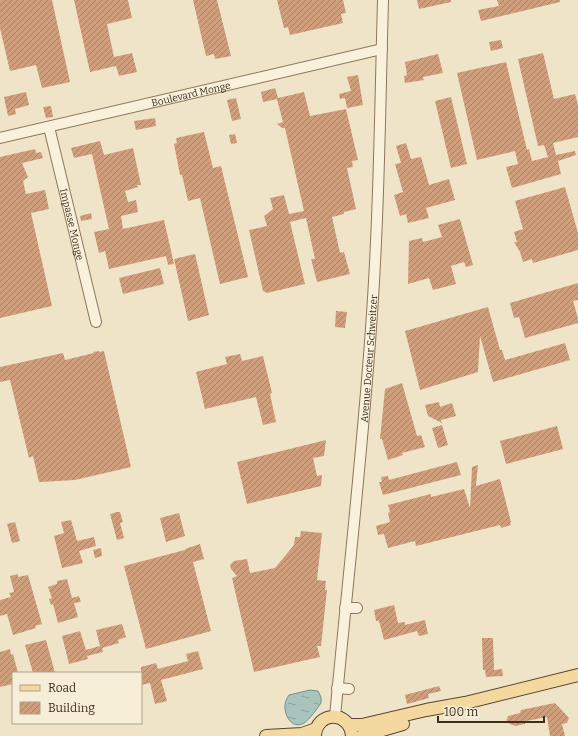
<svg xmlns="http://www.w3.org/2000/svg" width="578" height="736" font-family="Bitter,serif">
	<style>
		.water { fill: url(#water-ripples); stroke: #6f938a }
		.building { fill: url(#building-hatch) }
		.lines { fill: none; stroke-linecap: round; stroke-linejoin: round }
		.minor-casing { stroke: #8d765c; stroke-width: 12 }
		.major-casing { stroke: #5b4430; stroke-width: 14 }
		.minor { stroke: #faf1dc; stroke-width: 10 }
		.major { stroke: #f3d9a0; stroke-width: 12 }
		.labels { text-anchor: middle; stroke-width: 4; stroke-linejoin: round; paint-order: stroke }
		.street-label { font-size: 10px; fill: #3d2e20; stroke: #f7eed8 }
	</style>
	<defs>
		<pattern id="water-ripples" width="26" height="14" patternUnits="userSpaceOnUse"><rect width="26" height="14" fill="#a9c4bc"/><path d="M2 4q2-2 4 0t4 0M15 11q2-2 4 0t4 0" fill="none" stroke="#8ba098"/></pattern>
		<pattern id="building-hatch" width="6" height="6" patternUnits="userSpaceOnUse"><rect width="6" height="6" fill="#cf9f7d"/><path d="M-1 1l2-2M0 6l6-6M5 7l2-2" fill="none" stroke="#a98266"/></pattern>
	</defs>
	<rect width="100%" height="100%" fill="#f0e4c8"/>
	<path class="water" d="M 310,690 L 318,691 L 321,697 L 321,703 C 317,709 310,719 304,723 C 292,730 284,715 285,705 C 285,702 287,698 289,695 Z"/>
	<path class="building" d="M 0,0 L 52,0 L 70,82 L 42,88 L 36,65 L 10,71 L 0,28 Z
		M 74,0 L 128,0 L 132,18 L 107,24 L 114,57 L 132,53 L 137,72 L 119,76 L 116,66 L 90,72 Z
		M 193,0 L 217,0 L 231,56 L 215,59 L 214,54 L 206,56 Z
		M 277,0 L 343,0 L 346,13 L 341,14 L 343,23 L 290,35 L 288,27 L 284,28 Z
		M 417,0 L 451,0 L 451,2 L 419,9 Z
		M 497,0 L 560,0 L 560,2 L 481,21 L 478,10 L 499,6 Z
		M 501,40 L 503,48 L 491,51 L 489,42 Z
		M 543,53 L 554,99 L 575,94 L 578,105 L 578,137 L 553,143 L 556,155 L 575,151 L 576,155 L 558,161 L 561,174 L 512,188 L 506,167 L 518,164 L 515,151 L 477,160 L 457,73 L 506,62 L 527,150 L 529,149 L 532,161 L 548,157 L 544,145 L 538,146 L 518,59 Z
		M 438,54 L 443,73 L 423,77 L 424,80 L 405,83 L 404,76 L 407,75 L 405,62 Z
		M 358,75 L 363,105 L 347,108 L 345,98 L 340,99 L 339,94 L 351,91 L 347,77 Z
		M 275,88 L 278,98 L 304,92 L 310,116 L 346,109 L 358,160 L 352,161 L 353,167 L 347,168 L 356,209 L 344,212 L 344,214 L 332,217 L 340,253 L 344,252 L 350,274 L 317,282 L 311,259 L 315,259 L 306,218 L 290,222 L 305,284 L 267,293 L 263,291 L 249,230 L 267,226 L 264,216 L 273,209 L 270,198 L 284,195 L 289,214 L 304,211 L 285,128 L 282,128 L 277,124 L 283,122 L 277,99 L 263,102 L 261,92 Z
		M 26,92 L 29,105 L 15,109 L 16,114 L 8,116 L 4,97 Z
		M 451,97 L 467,164 L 451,168 L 435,101 Z
		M 236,98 L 241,119 L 232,121 L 227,100 Z
		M 51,106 L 53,117 L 46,118 L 43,107 Z
		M 155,118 L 156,126 L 136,130 L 134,121 Z
		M 204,132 L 213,168 L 221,166 L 248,277 L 220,284 L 200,198 L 188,201 L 182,175 L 180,175 L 174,144 L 177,143 L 176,138 Z
		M 235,134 L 237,143 L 231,144 L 229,135 Z
		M 100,141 L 104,155 L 133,148 L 141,185 L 137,185 L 138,187 L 125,191 L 128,202 L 136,200 L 138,212 L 121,216 L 123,229 L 164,220 L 174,264 L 168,265 L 166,256 L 109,269 L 105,251 L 99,253 L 94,232 L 109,229 L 92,154 L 74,158 L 71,148 Z
		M 406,143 L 411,159 L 421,157 L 429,185 L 449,179 L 455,200 L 426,208 L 429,218 L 408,223 L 406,214 L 400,216 L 394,195 L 403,192 L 395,164 L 401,163 L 396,146 Z
		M 35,149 L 36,153 L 41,152 L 43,158 L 22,163 L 28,177 L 23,181 L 26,194 L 45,190 L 49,209 L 31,213 L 52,306 L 0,318 L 0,157 Z
		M 565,187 L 578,233 L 578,250 L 533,263 L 532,259 L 523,262 L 520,252 L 514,242 L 517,242 L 514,232 L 523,229 L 515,201 Z
		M 91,213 L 92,219 L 81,221 L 80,216 Z
		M 460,219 L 473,265 L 466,267 L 464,262 L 451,266 L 456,284 L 433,290 L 429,278 L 408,284 L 409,241 L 422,238 L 423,242 L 442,237 L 438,225 Z
		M 195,254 L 209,315 L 188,321 L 174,259 Z
		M 160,268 L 164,284 L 123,294 L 119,278 Z
		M 578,283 L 578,300 L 573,301 L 578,318 L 578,323 L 525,338 L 519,317 L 514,318 L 510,303 Z
		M 488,307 L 500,350 L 502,350 L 505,360 L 565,343 L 570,360 L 493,382 L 480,336 L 478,372 L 420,390 L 405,331 Z
		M 336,311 L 347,312 L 345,328 L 335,327 Z
		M 99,351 L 99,352 L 104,351 L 131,467 L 75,480 L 39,482 L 33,456 L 29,458 L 10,380 L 0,382 L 0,367 L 63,353 L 65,360 L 94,353 L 93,352 Z
		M 240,354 L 242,361 L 263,356 L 272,393 L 270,394 L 276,422 L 263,425 L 256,397 L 205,409 L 196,372 L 227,364 L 225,357 Z
		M 402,383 L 417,436 L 421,435 L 425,447 L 402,453 L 403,455 L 388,460 L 382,439 L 380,439 L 385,389 Z
		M 439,402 L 440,407 L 452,403 L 456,416 L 441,420 L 442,423 L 428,416 L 425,405 Z
		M 442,425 L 448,445 L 438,448 L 432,428 Z
		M 557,426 L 563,449 L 506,464 L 500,441 Z
		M 326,440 L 324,456 L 313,458 L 317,476 L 322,475 L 321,486 L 247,504 L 237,462 Z
		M 457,462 L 461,475 L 383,495 L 379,482 L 382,482 L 381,477 L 388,476 L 389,480 Z
		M 478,465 L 476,486 L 500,479 L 511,522 L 510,523 L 511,525 L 501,528 L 500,525 L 416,546 L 415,541 L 388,548 L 384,534 L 378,535 L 376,526 L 390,522 L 388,513 L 390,512 L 388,505 L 431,494 L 431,497 L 464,489 L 470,508 L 472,467 Z
		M 117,512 L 120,512 L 123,522 L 120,523 L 124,538 L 117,540 L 110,514 Z
		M 179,513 L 185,536 L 166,542 L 160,518 Z
		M 71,520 L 77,541 L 94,537 L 96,546 L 79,551 L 83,563 L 62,568 L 54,536 L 64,533 L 61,522 Z
		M 15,522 L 20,541 L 12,543 L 7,524 Z
		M 301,531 L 322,533 L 317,580 L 326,581 L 325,590 L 327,590 L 321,646 L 317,646 L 320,657 L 254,672 L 232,578 L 237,576 L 231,569 L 230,565 L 234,561 L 247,559 L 250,573 L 275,568 L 294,545 L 295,537 L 300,537 Z
		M 200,544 L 204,559 L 193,562 L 211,631 L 146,649 L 124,566 L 185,550 L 185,549 Z
		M 101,548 L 102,556 L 95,558 L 93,550 Z
		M 18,574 L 18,577 L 28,575 L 42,624 L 35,626 L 36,628 L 13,635 L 7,614 L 0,616 L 0,600 L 11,597 L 9,593 L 14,592 L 10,576 Z
		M 67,579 L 72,598 L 79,596 L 81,602 L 74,603 L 78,617 L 58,623 L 53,604 L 51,605 L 49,599 L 52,598 L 48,587 L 57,584 L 57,581 Z
		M 394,605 L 398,623 L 405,622 L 405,625 L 425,620 L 428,634 L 419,636 L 417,631 L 384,640 L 379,621 L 376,621 L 374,610 Z
		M 122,624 L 126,637 L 118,640 L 119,643 L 102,648 L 103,652 L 87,656 L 88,659 L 69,664 L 62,636 L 80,631 L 86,650 L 100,646 L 96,630 Z
		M 482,638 L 493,638 L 494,670 L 502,669 L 503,676 L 486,677 L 485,670 L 483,670 Z
		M 46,640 L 55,673 L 33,673 L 25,645 Z
		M 10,649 L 11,655 L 13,654 L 18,673 L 13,673 L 13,684 L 0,687 L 0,652 Z
		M 198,651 L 203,669 L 161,680 L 167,701 L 155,704 L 150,683 L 141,685 L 141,667 L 156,663 L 158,669 L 188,661 L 186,654 Z
		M 439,686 L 441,691 L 428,694 L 429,698 L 407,704 L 405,695 Z
		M 555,703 L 569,718 L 567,723 L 562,724 L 565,736 L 550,736 L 547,717 L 526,721 L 525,724 L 515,726 L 506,722 L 508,716 L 520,713 L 521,710 Z"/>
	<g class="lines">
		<defs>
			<g id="minor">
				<path id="s1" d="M 49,127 L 96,322"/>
				<path id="s2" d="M 0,138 L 382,49"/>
				<path d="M 345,608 L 357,608"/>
				<path d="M 337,688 L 349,689"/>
				<path id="s3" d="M 335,717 C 347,587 362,458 371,328 C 379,219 380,109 383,0"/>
			</g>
			<path id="major" d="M 349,725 L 362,725 L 426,710 L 465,703 L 578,675
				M 266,736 L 302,734 L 316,729
				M 315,736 C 316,711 350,710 352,736
				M 362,736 L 403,724"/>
		</defs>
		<use href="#minor" class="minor-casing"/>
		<use href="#major" class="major-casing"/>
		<use href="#minor" class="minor"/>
		<use href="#major" class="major"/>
	</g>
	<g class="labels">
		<g class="street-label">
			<text dy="4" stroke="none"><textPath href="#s2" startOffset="196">Boulevard Monge</textPath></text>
			<text dy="4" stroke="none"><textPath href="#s1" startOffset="100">Impasse Monge</textPath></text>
			<text dy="4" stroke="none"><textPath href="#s3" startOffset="360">Avenue Docteur Schweitzer</textPath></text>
		</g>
	</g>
	<rect x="12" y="672" width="130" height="52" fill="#f7eed8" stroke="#ada18e"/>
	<rect x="20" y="685" width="20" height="6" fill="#f3d9a0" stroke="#ada18e"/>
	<text x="48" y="692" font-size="12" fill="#3d2e20">Road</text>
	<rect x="20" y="702" width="20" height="12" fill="url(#building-hatch)" stroke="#ada18e"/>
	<text x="48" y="712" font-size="12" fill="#3d2e20">Building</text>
	<path d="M438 716v6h106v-6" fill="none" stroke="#3d2e20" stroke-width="2"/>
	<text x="444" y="716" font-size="12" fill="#3d2e20" stroke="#f7eed8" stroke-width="3" paint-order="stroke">100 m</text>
</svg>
